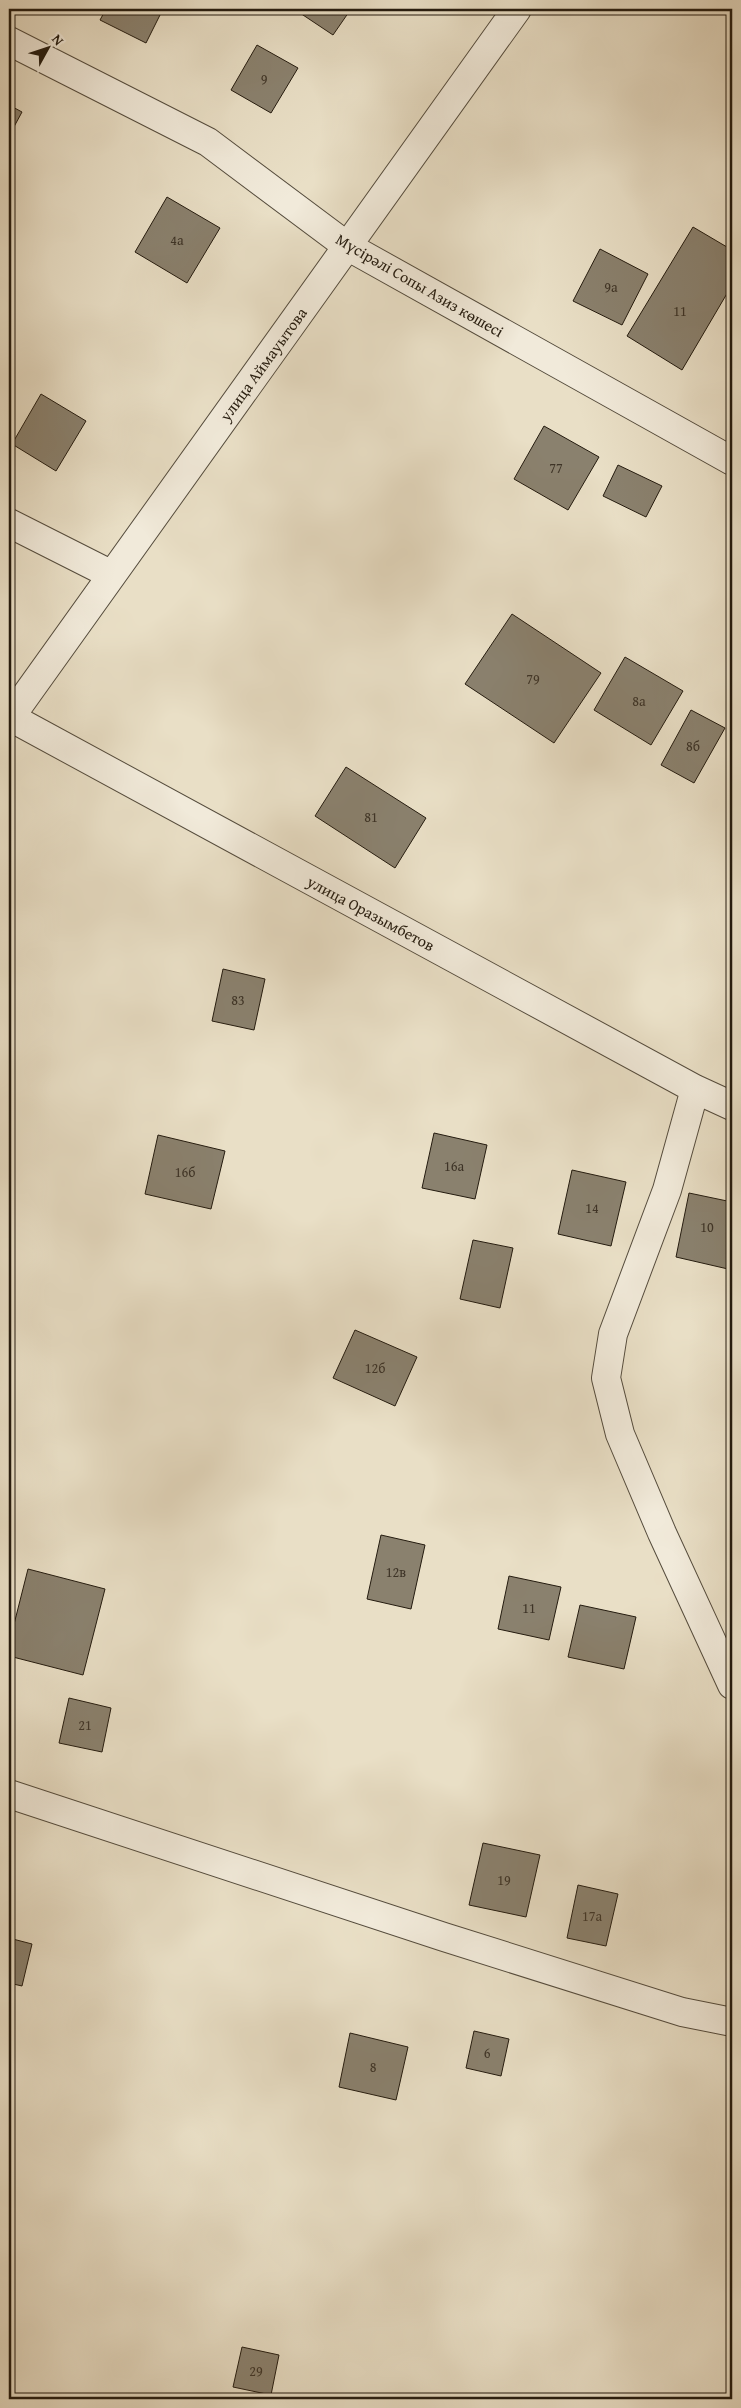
<svg xmlns="http://www.w3.org/2000/svg" width="741" height="2408" font-family="'Gentium Book Plus',serif">
	<style>
		.building { fill: #8a816e; stroke: #241b0f }
		.lines { fill: none; stroke-linecap: round; stroke-linejoin: round }
		.minor-casing { stroke: #554c3d; stroke-width: 30 }
		.minor { stroke: #f1eada; stroke-width: 28 }
		.labels { text-anchor: middle; stroke-width: 5; stroke-linejoin: round; paint-order: stroke }
		.number-label { font-size: 14px; fill: #3e3427 }
		.street-label { font-size: 16px; fill: #241b0f; stroke: #f1eada }
	</style>
	<rect width="100%" height="100%" fill="#e9dfc6"/>
	<filter id="stains"><feTurbulence type="fractalNoise" baseFrequency=".004" numOctaves="4"/><feColorMatrix values="0 0 0 0 .2 0 0 0 0 .09 0 0 0 0 .02 0 0 0 .5 -.17"/></filter>
	<radialGradient id="worn" r=".72"><stop offset=".6" stop-color="#630" stop-opacity="0"/><stop offset="1" stop-color="#630" stop-opacity=".3"/></radialGradient>
	<path class="building" d="M 106,9 L 163,9 L 146,43 L 100,20 Z
		M 294,9 L 351,9 L 333,35 Z
		M 257,45 L 298,68 L 271,113 L 231,90 Z
		M 9,105 L 22,112 L 9,136 Z
		M 167,197 L 220,228 L 187,283 L 135,252 Z
		M 693,227 L 732,250 L 732,285 L 682,370 L 627,336 Z
		M 600,249 L 648,274 L 622,325 L 573,301 Z
		M 41,394 L 86,421 L 56,471 L 12,444 Z
		M 544,426 L 599,457 L 568,510 L 514,479 Z
		M 618,465 L 662,486 L 646,517 L 603,496 Z
		M 512,614 L 601,673 L 554,743 L 465,684 Z
		M 625,657 L 683,691 L 651,745 L 594,710 Z
		M 691,710 L 725,728 L 694,783 L 661,765 Z
		M 346,767 L 426,818 L 395,868 L 315,816 Z
		M 223,969 L 265,979 L 254,1030 L 212,1021 Z
		M 434,1133 L 487,1145 L 475,1199 L 422,1188 Z
		M 158,1135 L 225,1151 L 211,1209 L 145,1194 Z
		M 572,1170 L 626,1182 L 611,1246 L 558,1234 Z
		M 689,1193 L 732,1202 L 732,1251 L 728,1269 L 676,1257 Z
		M 473,1240 L 513,1248 L 500,1308 L 460,1299 Z
		M 355,1330 L 417,1357 L 395,1406 L 333,1378 Z
		M 381,1535 L 425,1545 L 411,1609 L 367,1599 Z
		M 28,1569 L 105,1589 L 83,1675 L 9,1656 L 9,1644 Z
		M 509,1576 L 561,1587 L 549,1640 L 498,1629 Z
		M 580,1605 L 636,1617 L 624,1669 L 568,1657 Z
		M 69,1698 L 111,1708 L 102,1752 L 59,1743 Z
		M 483,1843 L 540,1855 L 526,1917 L 469,1905 Z
		M 578,1885 L 618,1894 L 606,1946 L 567,1938 Z
		M 9,1938 L 32,1944 L 22,1986 L 9,1983 Z
		M 474,2031 L 509,2039 L 501,2076 L 466,2068 Z
		M 350,2033 L 408,2047 L 396,2100 L 339,2087 Z
		M 242,2347 L 279,2355 L 271,2395 L 233,2387 Z"/>
	<g class="lines">
		<defs>
			<path id="minor" d="M 9,41 L 208,142 L 347,246 L 732,461
				M 9,523 L 112,575
				M 10,717 L 695,1089 L 732,1106
				M 9,719 L 517,9
				M 695,1089 L 667,1190 L 613,1334 L 606,1378 L 620,1434 L 662,1533 L 732,1685
				M 9,1794 L 444,1937 L 682,2012 L 732,2022"/>
		</defs>
		<use href="#minor" class="minor-casing"/>
		<use href="#minor" class="minor"/>
	</g>
	<g class="labels">
		<g class="number-label">
			<text x="264" y="84">9</text>
			<text x="177" y="245">4а</text>
			<text x="611" y="292">9а</text>
			<text x="680" y="316">11</text>
			<text x="556" y="473">77</text>
			<text x="533" y="684">79</text>
			<text x="639" y="706">8а</text>
			<text x="693" y="751">8б</text>
			<text x="371" y="822">81</text>
			<text x="238" y="1005">83</text>
			<text x="454" y="1171">16а</text>
			<text x="185" y="1177">16б</text>
			<text x="592" y="1213">14</text>
			<text x="707" y="1232">10</text>
			<text x="375" y="1373">12б</text>
			<text x="396" y="1577">12в</text>
			<text x="529" y="1613">11</text>
			<text x="85" y="1730">21</text>
			<text x="504" y="1885">19</text>
			<text x="592" y="1921">17а</text>
			<text x="487" y="2058">6</text>
			<text x="373" y="2072">8</text>
			<text x="256" y="2376">29</text>
		</g>
		<g class="street-label">
			<text transform="translate(420 285) rotate(30)" y="6">Мүсірәлі Сопы Азиз көшесі</text>
			<text transform="translate(263 364) rotate(-54)" y="6">улица Аймауытова</text>
			<text transform="translate(371 913) rotate(28)" y="6">улица Оразымбетов</text>
		</g>
	</g>
	<rect width="741" height="2408" fill="none" stroke="#e9dfc6" stroke-width="30"/>
	<rect x="10" y="10" width="721" height="2388" fill="none" stroke="#241b0f" stroke-width="2.5"/>
	<rect x="15" y="15" width="711" height="2378" fill="none" stroke="#241b0f"/>
	<g transform="translate(48 48) rotate(50)" stroke="#f1eada" stroke-width="4" paint-order="stroke">
	<path d="M0-4L9 19L0 12L-9 19Z" fill="#241b0f"/>
	<text y="-8" font-size="14" font-weight="bold" text-anchor="middle" fill="#241b0f">N</text>
	</g>
	<rect width="100%" height="100%" filter="url(#stains)"/>
	<rect width="100%" height="100%" fill="url(#worn)"/>
</svg>
